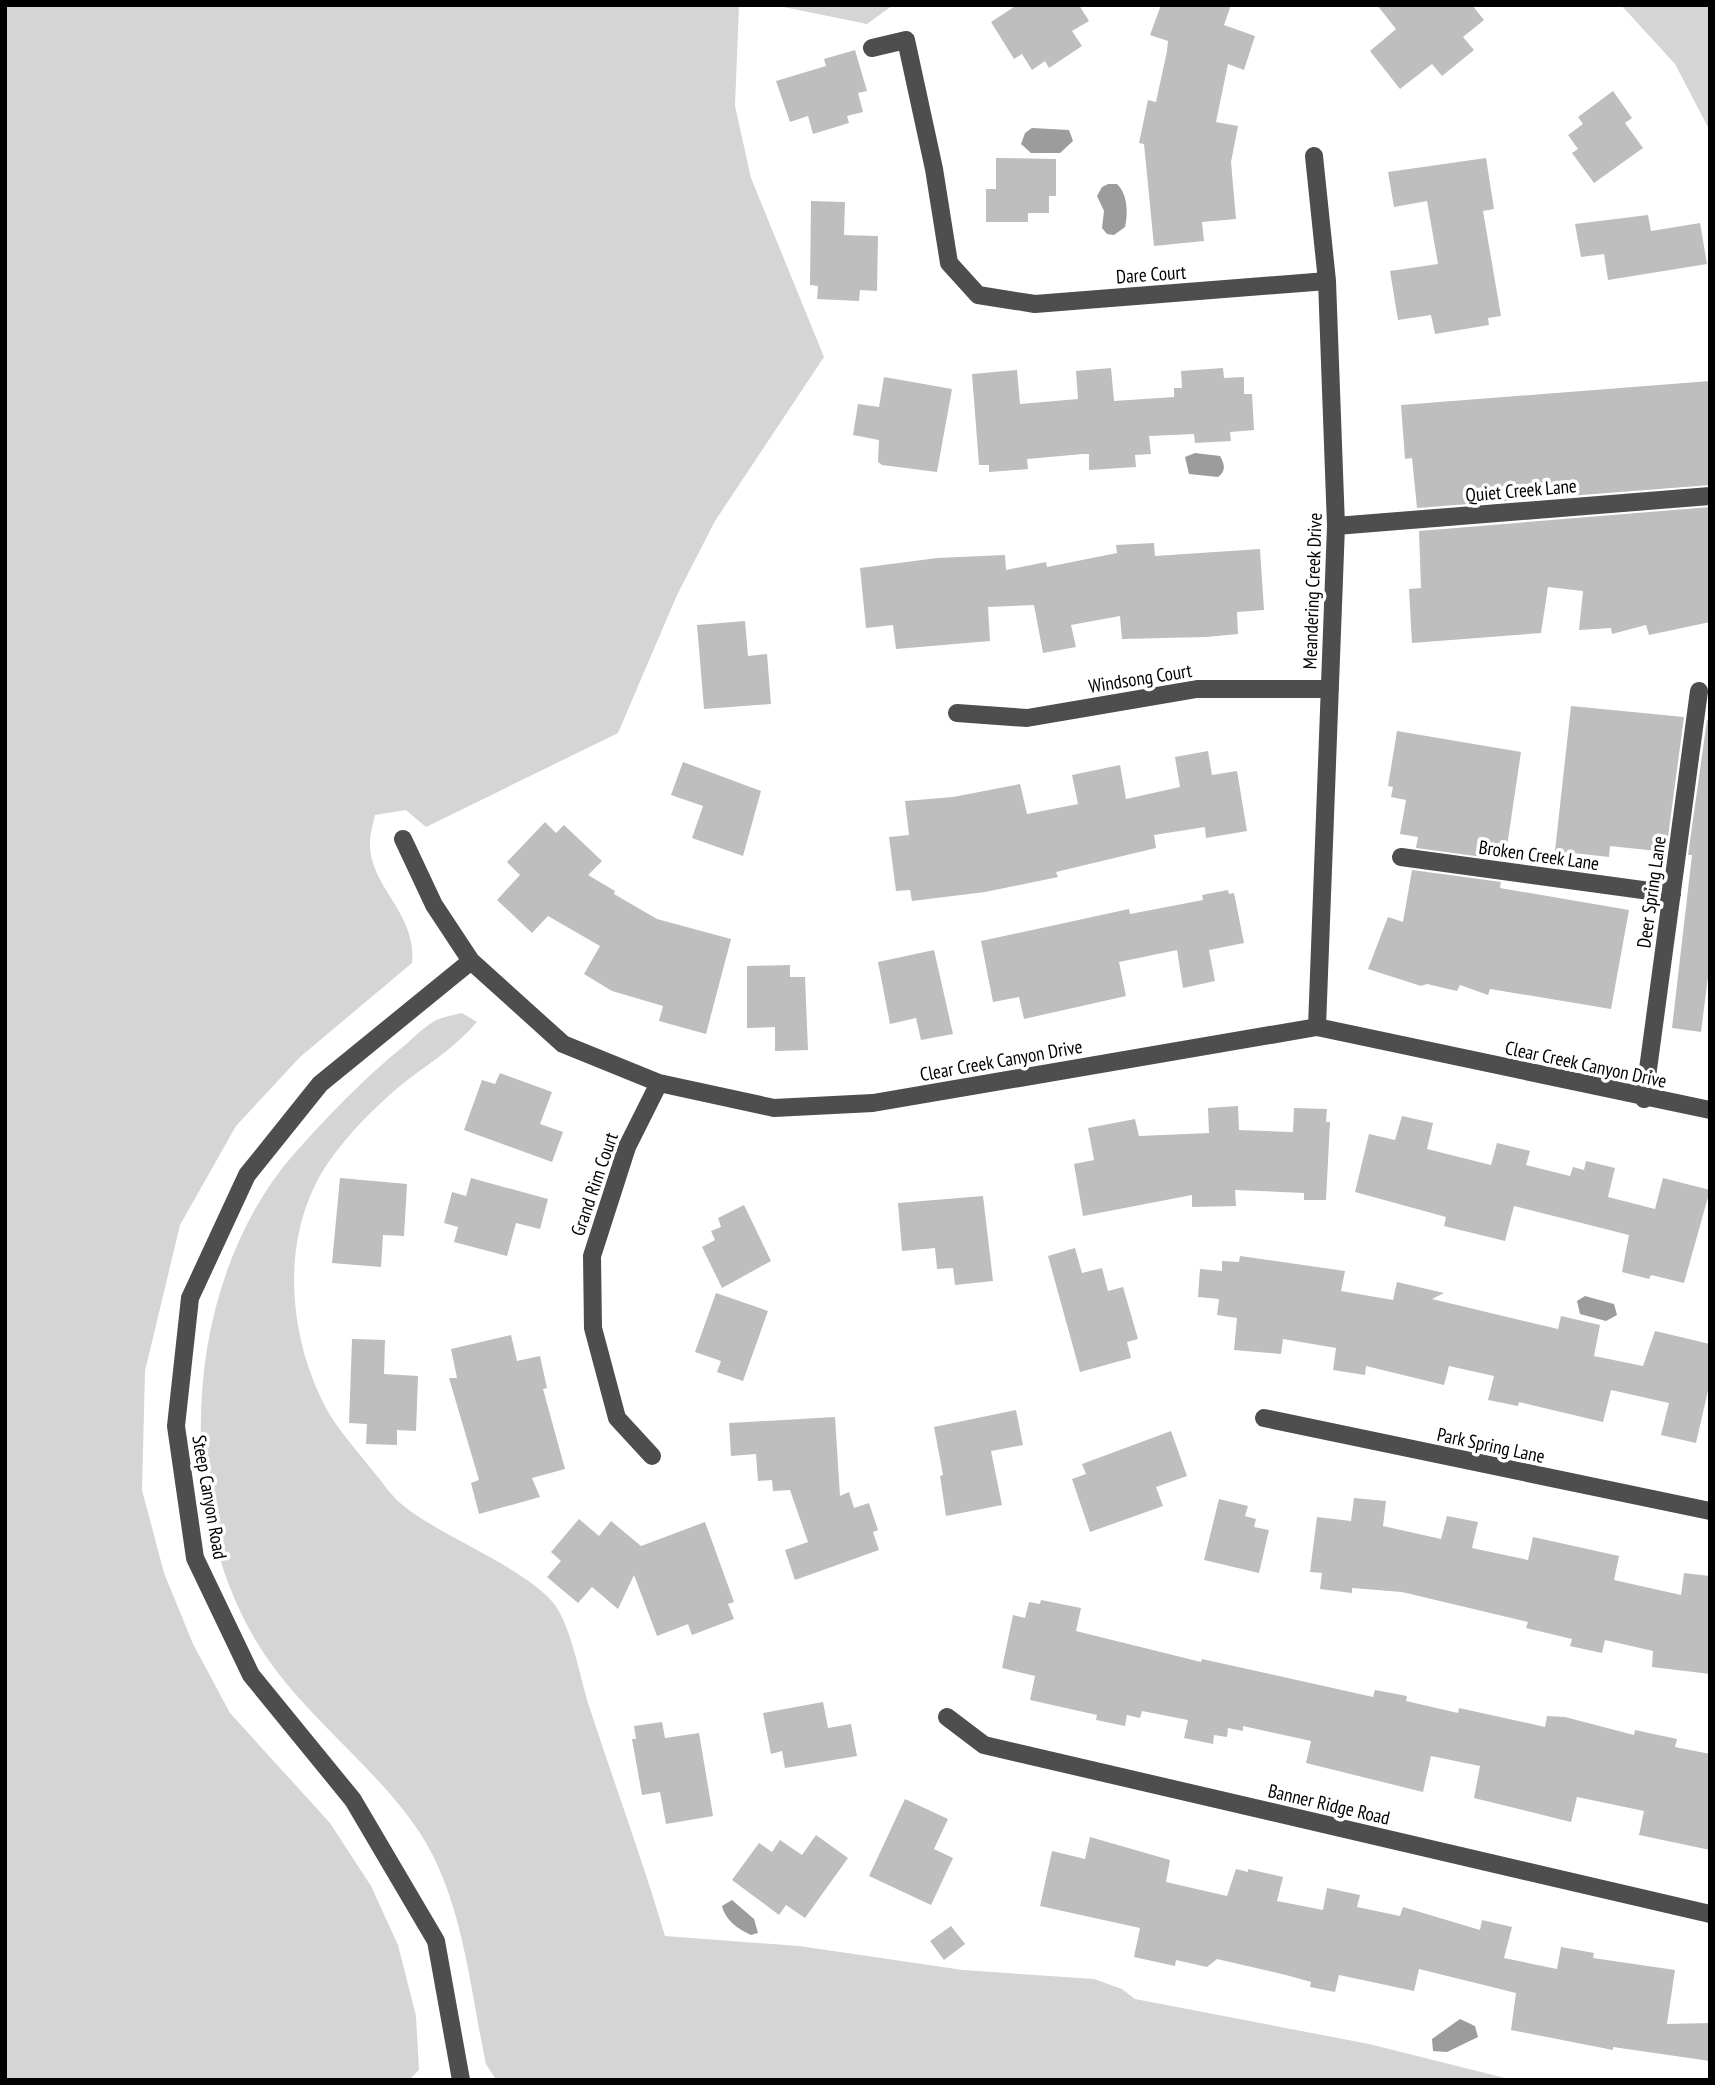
<svg xmlns="http://www.w3.org/2000/svg" width="1715" height="2085" font-family="'PT Sans Narrow',sans-serif">
	<style>
		.green { fill: #d5d5d5 }
		.water { fill: #9c9c9c }
		.building { fill: #bebebe }
		.lines { fill: none; stroke-linecap: round; stroke-linejoin: round }
		.minor { stroke: #4e4e4e; stroke-width: 18 }
		.labels { text-anchor: middle; stroke-width: 7; stroke-linejoin: round; paint-order: stroke }
		.street-label { font-size: 19px; fill: #000; stroke: #fff }
	</style>
	<rect width="100%" height="100%" fill="#fff"/>
	<path class="green" d="M 5,5 L 739,5 L 735,106 L 751,178 L 824,357 L 715,521 L 677,595 L 618,733 L 426,827 L 406,810 L 375,815 C 373,824 370,834 370,842 C 368,886 417,912 412,963 L 300,1057 L 236,1126 L 180,1225 L 145,1371 L 142,1490 L 164,1573 L 193,1644 L 230,1713 L 330,1823 L 371,1886 L 398,1945 L 416,2016 L 419,2070 L 409,2080 L 5,2080 Z
		M 774,5 L 893,5 L 867,24 Z
		M 1621,5 L 1710,5 L 1710,131 L 1675,64 Z
		M 462,1013 L 477,1022 C 455,1048 426,1065 400,1086 C 374,1108 350,1132 330,1160 C 280,1231 286,1331 325,1406 C 335,1426 354,1447 368,1465 C 380,1478 391,1497 405,1507 C 443,1537 529,1570 555,1605 C 572,1629 580,1678 589,1706 C 614,1783 642,1858 665,1936 L 799,1946 L 963,1970 L 1094,1979 L 1122,1989 L 1135,1999 L 1369,2044 L 1513,2080 L 496,2080 L 486,2064 C 470,1989 463,1899 420,1833 C 376,1767 309,1720 265,1655 C 170,1514 181,1283 294,1154 C 328,1116 364,1078 404,1046 C 413,1038 423,1028 433,1022 C 441,1017 453,1015 462,1013 Z"/>
	<path class="water" d="M 1032,128 L 1069,130 L 1073,141 L 1060,153 L 1031,153 L 1021,144 L 1025,133 Z
		M 1108,184 L 1117,184 C 1128,194 1128,214 1125,227 L 1114,235 L 1107,234 L 1102,228 L 1104,211 L 1097,196 L 1102,187 Z
		M 1195,453 L 1220,456 C 1225,465 1226,471 1218,477 L 1189,474 L 1185,457 Z
		M 1585,1296 L 1614,1304 L 1617,1315 L 1606,1321 L 1580,1314 L 1577,1301 Z
		M 732,1900 L 754,1919 L 758,1933 L 751,1935 C 738,1929 725,1920 722,1906 Z
		M 1460,2019 L 1475,2026 L 1478,2037 L 1447,2052 L 1433,2051 L 1432,2039 Z"/>
	<path class="building" d="M 1017,5 L 1079,5 L 1089,21 L 1072,31 L 1082,46 L 1049,68 L 1045,61 L 1032,70 L 1022,54 L 1014,59 L 991,22 Z
		M 1161,5 L 1231,5 L 1224,25 L 1255,36 L 1244,70 L 1228,64 L 1216,122 L 1238,126 L 1231,162 L 1236,219 L 1202,222 L 1204,241 L 1154,246 L 1144,144 L 1139,143 L 1148,100 L 1156,102 L 1167,51 L 1168,41 L 1150,35 Z
		M 1377,5 L 1472,5 L 1484,20 L 1463,37 L 1474,50 L 1442,76 L 1432,64 L 1400,89 L 1370,51 L 1396,29 Z
		M 855,50 L 867,91 L 858,93 L 863,112 L 847,116 L 849,123 L 813,134 L 808,116 L 790,122 L 776,81 L 826,66 L 824,59 Z
		M 1613,91 L 1632,118 L 1625,123 L 1643,148 L 1594,183 L 1572,153 L 1578,149 L 1568,135 L 1583,124 L 1578,117 Z
		M 996,158 L 1056,159 L 1056,196 L 1049,196 L 1049,213 L 1028,213 L 1028,222 L 986,222 L 986,189 L 996,189 Z
		M 1486,158 L 1494,209 L 1483,211 L 1501,316 L 1488,318 L 1489,325 L 1435,334 L 1431,315 L 1398,320 L 1390,271 L 1438,264 L 1427,201 L 1394,207 L 1388,172 Z
		M 811,201 L 845,202 L 844,235 L 878,236 L 877,291 L 860,290 L 859,301 L 817,299 L 818,286 L 810,285 Z
		M 1648,215 L 1651,231 L 1700,223 L 1707,264 L 1608,280 L 1604,254 L 1581,257 L 1575,224 Z
		M 1111,368 L 1114,401 L 1174,397 L 1174,388 L 1182,388 L 1181,371 L 1223,368 L 1224,378 L 1244,377 L 1244,394 L 1252,394 L 1254,430 L 1230,432 L 1231,441 L 1195,443 L 1194,434 L 1149,436 L 1151,454 L 1135,455 L 1136,467 L 1089,470 L 1089,454 L 1083,454 L 1027,459 L 1028,469 L 989,472 L 989,465 L 979,465 L 972,374 L 1017,370 L 1020,404 L 1078,399 L 1076,371 Z
		M 884,377 L 952,389 L 937,472 L 882,465 L 878,462 L 879,440 L 853,435 L 858,404 L 879,407 Z
		M 1710,381 L 1710,485 L 1417,508 L 1412,458 L 1405,459 L 1401,405 Z
		M 1710,507 L 1710,622 L 1649,635 L 1646,625 L 1612,634 L 1611,628 L 1579,630 L 1583,591 L 1548,587 L 1541,633 L 1412,643 L 1409,589 L 1421,588 L 1419,531 Z
		M 1154,543 L 1155,556 L 1260,549 L 1264,610 L 1237,612 L 1238,634 L 1206,637 L 1122,639 L 1120,616 L 1071,625 L 1076,647 L 1043,653 L 1034,605 L 988,607 L 990,641 L 896,649 L 893,625 L 866,628 L 860,568 L 937,558 L 1005,555 L 1006,570 L 1046,562 L 1047,567 L 1117,553 L 1116,545 Z
		M 745,621 L 748,656 L 767,654 L 771,704 L 704,709 L 697,625 Z
		M 1571,706 L 1684,717 L 1666,852 L 1610,846 L 1609,857 L 1555,851 Z
		M 1707,720 L 1710,720 L 1710,961 L 1701,1032 L 1672,1028 L 1692,855 L 1688,855 Z
		M 1397,731 L 1521,752 L 1505,860 L 1416,848 L 1418,837 L 1400,834 L 1406,800 L 1391,797 L 1393,787 L 1388,786 Z
		M 1208,751 L 1212,775 L 1237,771 L 1247,831 L 1206,838 L 1205,827 L 1154,835 L 1156,848 L 1056,872 L 1058,877 L 985,892 L 912,901 L 910,890 L 896,891 L 889,837 L 909,835 L 905,801 L 953,797 L 1020,784 L 1027,814 L 1078,804 L 1072,775 L 1120,765 L 1126,799 L 1180,787 L 1175,757 Z
		M 683,762 L 761,791 L 743,856 L 692,838 L 703,806 L 671,795 Z
		M 545,822 L 556,833 L 564,825 L 602,861 L 588,875 L 615,891 L 614,894 L 657,919 L 731,939 L 706,1034 L 659,1021 L 663,1006 L 612,991 L 584,974 L 600,946 L 548,916 L 532,933 L 497,900 L 520,875 L 507,862 Z
		M 1412,870 L 1501,882 L 1500,888 L 1629,910 L 1611,1009 L 1490,989 L 1488,995 L 1460,985 L 1457,991 L 1427,984 L 1421,986 L 1368,969 L 1388,917 L 1403,922 Z
		M 1228,890 L 1229,894 L 1234,893 L 1244,943 L 1209,950 L 1215,981 L 1183,988 L 1177,950 L 1119,962 L 1126,996 L 1024,1019 L 1019,997 L 993,1002 L 981,941 L 1129,909 L 1130,914 L 1203,900 L 1202,895 Z
		M 934,950 L 953,1034 L 921,1040 L 916,1018 L 890,1024 L 878,962 Z
		M 790,965 L 790,977 L 805,977 L 808,1050 L 775,1051 L 775,1027 L 747,1028 L 747,966 Z
		M 500,1073 L 552,1092 L 540,1124 L 563,1132 L 552,1162 L 464,1130 L 482,1080 L 495,1084 Z
		M 1238,1106 L 1239,1130 L 1293,1132 L 1294,1108 L 1327,1109 L 1326,1122 L 1330,1122 L 1326,1200 L 1304,1200 L 1304,1193 L 1235,1190 L 1236,1206 L 1192,1207 L 1192,1195 L 1083,1216 L 1074,1164 L 1094,1160 L 1088,1128 L 1135,1119 L 1139,1136 L 1209,1133 L 1208,1108 Z
		M 1402,1116 L 1433,1123 L 1427,1149 L 1491,1165 L 1497,1143 L 1530,1151 L 1526,1165 L 1570,1176 L 1573,1167 L 1584,1170 L 1586,1161 L 1615,1168 L 1608,1197 L 1655,1209 L 1663,1178 L 1710,1190 L 1684,1283 L 1651,1275 L 1649,1279 L 1622,1272 L 1629,1235 L 1514,1206 L 1505,1241 L 1444,1226 L 1446,1217 L 1355,1192 L 1369,1134 L 1395,1140 Z
		M 340,1178 L 407,1184 L 404,1236 L 383,1235 L 381,1267 L 332,1263 Z
		M 471,1178 L 548,1199 L 540,1229 L 516,1223 L 507,1256 L 454,1242 L 458,1227 L 444,1223 L 452,1192 L 466,1196 Z
		M 983,1196 L 993,1281 L 955,1285 L 953,1268 L 937,1269 L 935,1248 L 902,1251 L 898,1203 Z
		M 744,1205 L 771,1261 L 722,1288 L 702,1247 L 715,1240 L 711,1231 L 721,1227 L 718,1218 Z
		M 1075,1248 L 1082,1273 L 1102,1268 L 1108,1291 L 1123,1287 L 1138,1339 L 1127,1342 L 1131,1358 L 1080,1372 L 1048,1256 Z
		M 1240,1256 L 1345,1271 L 1341,1291 L 1393,1300 L 1397,1282 L 1444,1293 L 1432,1299 L 1558,1329 L 1561,1316 L 1600,1325 L 1594,1356 L 1643,1366 L 1655,1331 L 1710,1344 L 1710,1382 L 1696,1443 L 1661,1435 L 1669,1403 L 1611,1390 L 1603,1422 L 1519,1402 L 1518,1406 L 1488,1400 L 1494,1376 L 1449,1366 L 1444,1385 L 1366,1366 L 1365,1375 L 1333,1370 L 1336,1348 L 1283,1339 L 1281,1354 L 1234,1350 L 1237,1318 L 1217,1315 L 1219,1299 L 1198,1297 L 1200,1269 L 1222,1271 L 1222,1261 L 1239,1262 Z
		M 716,1293 L 768,1311 L 743,1381 L 717,1372 L 721,1361 L 695,1352 Z
		M 511,1335 L 517,1361 L 540,1356 L 547,1388 L 543,1389 L 565,1469 L 532,1478 L 540,1497 L 479,1514 L 471,1483 L 479,1480 L 449,1378 L 457,1378 L 451,1349 Z
		M 352,1339 L 385,1340 L 384,1374 L 418,1376 L 416,1431 L 397,1430 L 397,1445 L 366,1444 L 367,1424 L 349,1423 Z
		M 1016,1410 L 1023,1445 L 991,1451 L 1002,1505 L 946,1516 L 940,1476 L 943,1475 L 934,1427 Z
		M 835,1417 L 840,1496 L 849,1492 L 854,1508 L 869,1503 L 878,1530 L 873,1532 L 879,1550 L 795,1580 L 785,1550 L 808,1542 L 790,1490 L 773,1491 L 772,1480 L 758,1481 L 756,1454 L 731,1456 L 729,1423 Z
		M 1171,1431 L 1187,1476 L 1156,1487 L 1163,1506 L 1090,1532 L 1072,1479 L 1086,1474 L 1082,1464 Z
		M 1354,1498 L 1386,1501 L 1383,1526 L 1441,1539 L 1447,1516 L 1478,1522 L 1472,1548 L 1528,1560 L 1533,1537 L 1619,1556 L 1614,1580 L 1681,1595 L 1684,1573 L 1710,1576 L 1710,1674 L 1652,1667 L 1653,1651 L 1605,1640 L 1602,1653 L 1570,1646 L 1572,1639 L 1526,1628 L 1528,1622 L 1402,1592 L 1352,1588 L 1352,1593 L 1320,1589 L 1322,1573 L 1310,1572 L 1317,1517 L 1351,1521 Z
		M 1219,1499 L 1248,1506 L 1245,1516 L 1256,1519 L 1254,1527 L 1269,1530 L 1259,1573 L 1204,1560 Z
		M 579,1519 L 599,1536 L 611,1521 L 641,1546 L 705,1522 L 734,1602 L 728,1604 L 734,1619 L 692,1635 L 688,1624 L 657,1636 L 634,1575 L 618,1609 L 592,1587 L 578,1603 L 547,1577 L 561,1561 L 551,1552 Z
		M 1041,1600 L 1081,1608 L 1076,1631 L 1201,1662 L 1202,1659 L 1373,1697 L 1375,1690 L 1407,1696 L 1406,1701 L 1458,1713 L 1459,1708 L 1545,1727 L 1547,1716 L 1565,1717 L 1634,1735 L 1635,1730 L 1677,1739 L 1675,1747 L 1710,1754 L 1710,1850 L 1639,1835 L 1644,1811 L 1577,1797 L 1571,1822 L 1474,1798 L 1480,1766 L 1431,1756 L 1423,1792 L 1306,1763 L 1311,1741 L 1243,1726 L 1243,1731 L 1228,1728 L 1227,1737 L 1214,1735 L 1213,1744 L 1184,1738 L 1188,1720 L 1142,1711 L 1140,1718 L 1127,1715 L 1125,1726 L 1096,1720 L 1097,1715 L 1030,1700 L 1035,1676 L 1002,1668 L 1013,1615 L 1025,1618 L 1029,1602 L 1040,1604 Z
		M 823,1702 L 828,1728 L 851,1724 L 857,1756 L 785,1768 L 782,1751 L 771,1754 L 763,1713 Z
		M 662,1722 L 665,1738 L 699,1733 L 713,1816 L 666,1824 L 660,1792 L 642,1795 L 632,1739 L 636,1739 L 634,1726 Z
		M 905,1799 L 948,1819 L 934,1849 L 953,1858 L 931,1905 L 869,1876 Z
		M 816,1835 L 848,1858 L 805,1918 L 786,1905 L 779,1915 L 732,1880 L 759,1843 L 772,1852 L 780,1840 L 802,1855 Z
		M 1090,1837 L 1170,1860 L 1166,1882 L 1227,1896 L 1236,1869 L 1248,1872 L 1248,1869 L 1283,1877 L 1277,1901 L 1323,1910 L 1327,1888 L 1360,1895 L 1357,1907 L 1400,1916 L 1403,1907 L 1480,1930 L 1482,1920 L 1512,1927 L 1504,1958 L 1557,1969 L 1561,1947 L 1594,1953 L 1593,1958 L 1675,1970 L 1667,2024 L 1710,2023 L 1710,2061 L 1613,2047 L 1613,2050 L 1511,2030 L 1516,1993 L 1419,1969 L 1414,1991 L 1339,1975 L 1335,1992 L 1310,1987 L 1311,1982 L 1286,1975 L 1217,1959 L 1207,1967 L 1176,1960 L 1175,1966 L 1134,1957 L 1140,1928 L 1040,1906 L 1052,1851 L 1085,1859 Z
		M 951,1926 L 965,1944 L 944,1960 L 930,1941 Z"/>
	<g class="lines">
		<path class="minor" d="M 872,48 L 906,40 L 934,169 L 949,263 L 978,295 L 1035,304 L 1327,281
			M 1314,156 L 1327,281 L 1336,526 L 1317,1027
			M 1336,526 L 1710,496
			M 957,713 L 1027,718 L 1197,689 L 1330,689
			M 403,839 L 434,905 L 471,961 L 563,1044 L 659,1083 L 774,1108 L 873,1103 L 1317,1027 L 1710,1110
			M 1401,857 L 1672,894
			M 1644,1099 L 1699,691
			M 1264,1418 L 1710,1511
			M 652,1456 L 617,1418 L 593,1328 L 592,1256 L 627,1147 L 659,1083
			M 947,1717 L 984,1745 L 1710,1914
			M 461,2080 L 436,1941 L 353,1800 L 251,1675 L 195,1558 L 176,1426 L 190,1298 L 247,1175 L 320,1084 L 471,961"/>
	</g>
	<g class="labels">
		<g class="street-label">
			<text transform="translate(1151 274) rotate(-4)" y="7">Dare Court</text>
			<text transform="translate(1521 490) rotate(-5)" y="7">Quiet Creek Lane</text>
			<text transform="translate(1312 591) rotate(-88)" y="7">Meandering Creek Drive</text>
			<text transform="translate(1140 678) rotate(-9)" y="7">Windsong Court</text>
			<text transform="translate(1539 855) rotate(8)" y="7">Broken Creek Lane</text>
			<text transform="translate(1651 892) rotate(-82)" y="7">Deer Spring Lane</text>
			<text transform="translate(1001 1060) rotate(-10)" y="7">Clear Creek Canyon Drive</text>
			<text transform="translate(1586 1064) rotate(12)" y="7">Clear Creek Canyon Drive</text>
			<text transform="translate(594 1184) rotate(-71)" y="7">Grand Rim Court</text>
			<text transform="translate(1491 1445) rotate(12)" y="7">Park Spring Lane</text>
			<text transform="translate(210 1497) rotate(80)" y="7">Steep Canyon Road</text>
			<text transform="translate(1329 1804) rotate(13)" y="7">Banner Ridge Road</text>
		</g>
	</g>
	<rect width="1715" height="2085" fill="none" stroke="#000000" stroke-width="14"/>
</svg>
